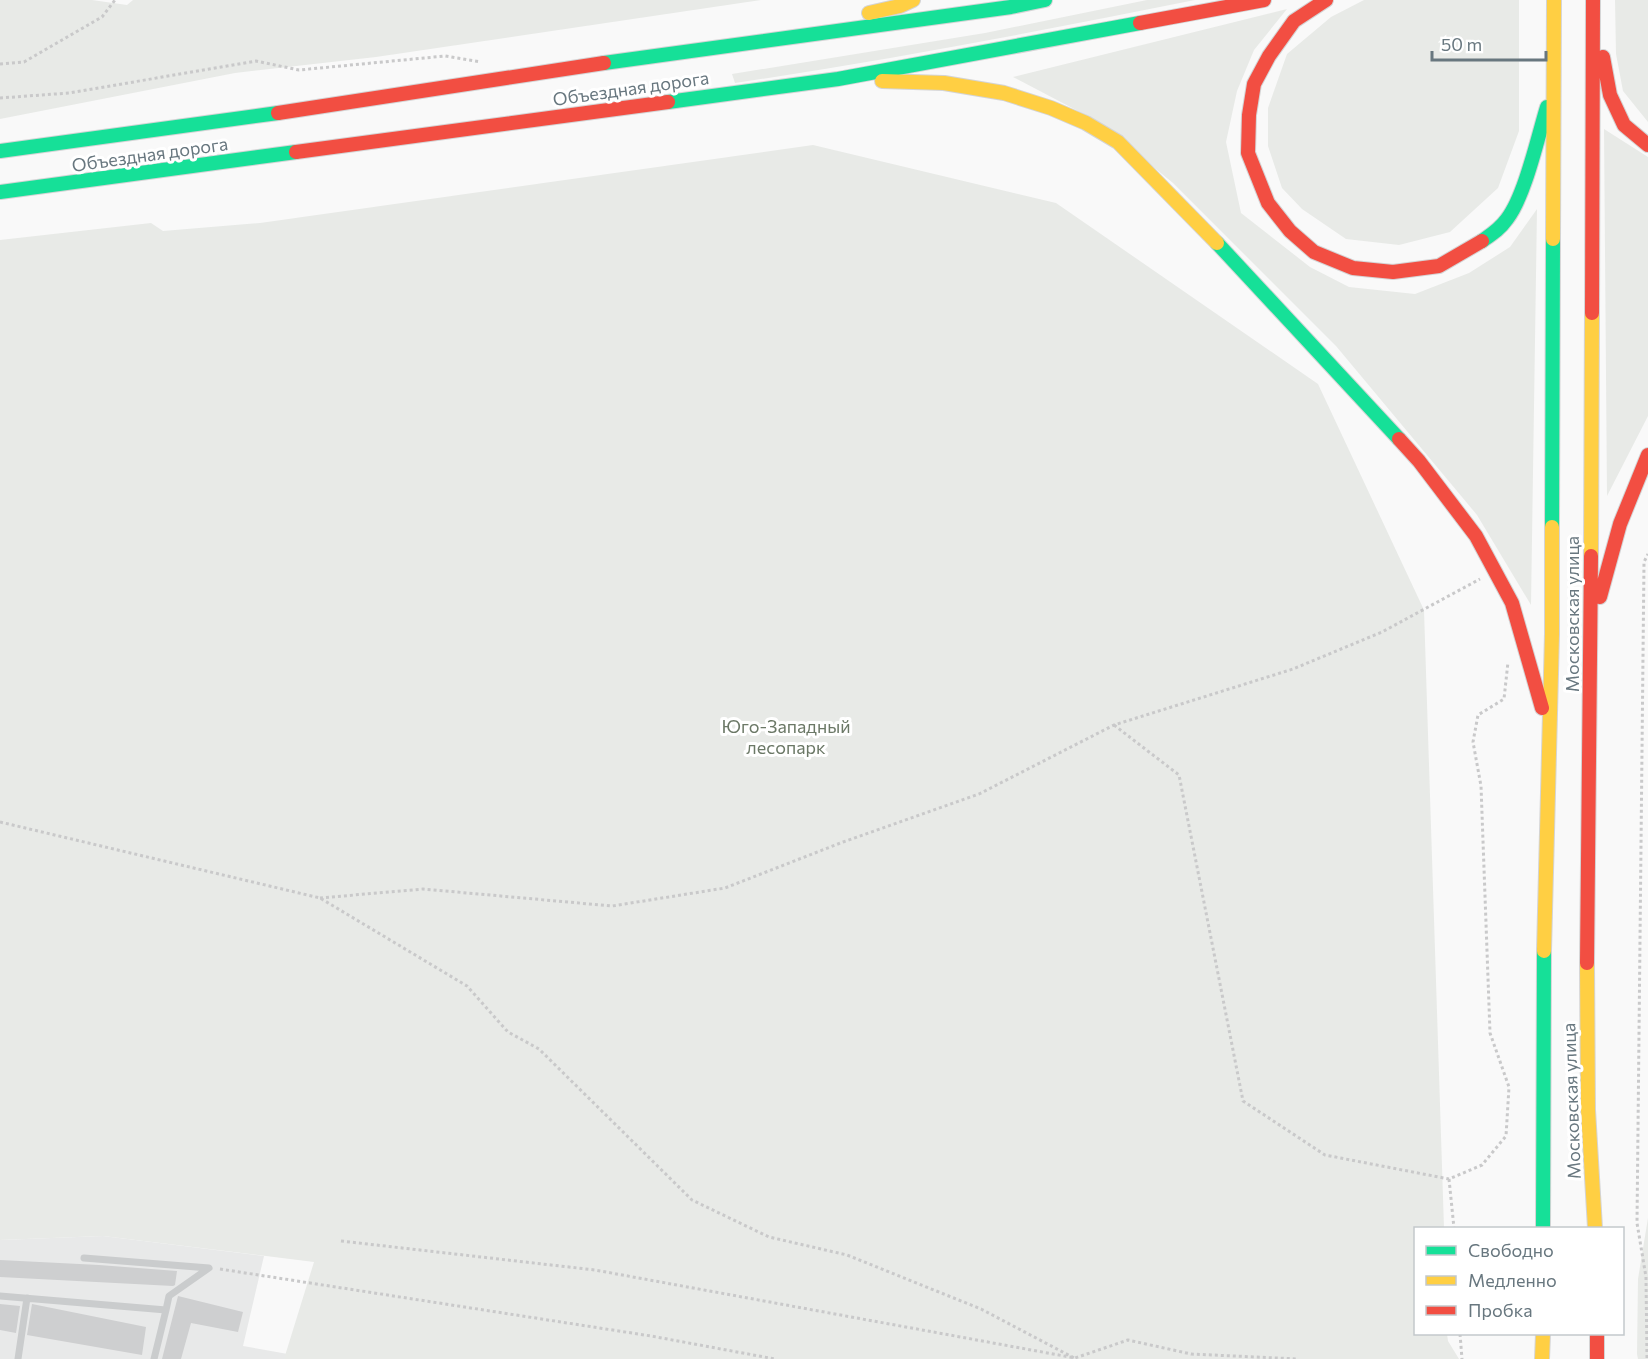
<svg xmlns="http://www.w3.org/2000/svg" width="1648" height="1359" font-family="Commissioner,sans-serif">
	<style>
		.built { fill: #e8e9e9 }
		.green { fill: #e8eae7 }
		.building { fill: #cecfd0 }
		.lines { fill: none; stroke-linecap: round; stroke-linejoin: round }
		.fast-casing { stroke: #d4d4d5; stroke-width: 16 }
		.slow-casing { stroke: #d4d4d5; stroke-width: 16 }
		.jam-casing { stroke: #d4d4d5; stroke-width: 16 }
		.path { stroke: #c9c9ca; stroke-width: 3; stroke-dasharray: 3 3; stroke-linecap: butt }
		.lane { stroke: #cacccd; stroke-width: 7 }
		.fast { stroke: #16e098; stroke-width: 14 }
		.slow { stroke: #ffcf43; stroke-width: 14 }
		.jam { stroke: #f24e42; stroke-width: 14 }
		.labels { text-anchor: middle; stroke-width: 6; stroke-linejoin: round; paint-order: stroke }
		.street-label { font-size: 18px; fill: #68777f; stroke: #fff }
		.park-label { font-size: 18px; fill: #6b7866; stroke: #fff }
	</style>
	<rect width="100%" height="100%" fill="#f9f9f9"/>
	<path class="built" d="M 103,1236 L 264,1256 L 243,1346 L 316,1359 L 0,1359 L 0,1240 Z"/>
	<path class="green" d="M 0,0 L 92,0 L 127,5 L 133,0 L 761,0 L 376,57 L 235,73 L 0,119 Z
		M 1147,0 L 1195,0 C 1042,31 889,60 735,83 L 732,74 L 985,33 Z
		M 1364,0 L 1519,0 L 1519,131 L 1498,188 L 1450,232 L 1399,245 L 1346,239 L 1302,209 L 1282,188 L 1268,146 L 1268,108 L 1287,54 L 1331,17 Z
		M 1615,0 L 1648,0 L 1648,122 L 1623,91 L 1616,54 Z
		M 1287,9 L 1254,50 L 1237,91 L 1226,142 L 1241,213 L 1310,267 L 1349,287 L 1415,294 L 1469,273 L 1510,247 L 1537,209 L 1531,605 L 1477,515 L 1336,346 L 1173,183 L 1097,121 L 1013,77 Z
		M 1604,129 L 1648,157 L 1648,416 L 1607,496 Z
		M 813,145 L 1056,203 L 1318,384 L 1424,610 L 1444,1228 L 1416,1228 L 1416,1334 L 1447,1334 L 1448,1341 L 1459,1359 L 284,1359 L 314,1262 L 103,1236 L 0,1240 L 0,240 L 151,223 L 163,231 L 260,223 Z
		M 1648,1218 L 1648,1359 L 1638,1359 L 1637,1354 L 1638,1279 Z"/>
	<path class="building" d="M 0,1260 L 99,1265 L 177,1271 L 175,1285 L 173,1286 L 0,1277 Z
		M 178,1296 L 243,1312 L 238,1332 L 191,1323 L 181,1359 L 162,1359 Z
		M 0,1304 L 20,1306 L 16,1333 L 0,1330 Z
		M 32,1304 L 146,1327 L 142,1355 L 27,1335 Z"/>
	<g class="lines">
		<defs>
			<path id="fast" d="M 604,63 L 1011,7 L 1045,0
				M 668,102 L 838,79 L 1140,23
				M 0,151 L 278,113
				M 0,192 L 296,152
				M 1482,241 C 1492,234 1500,229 1507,219 C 1525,196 1538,136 1547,107
				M 1217,243 L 1399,439
				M 1552,527 L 1553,239
				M 1543,1228 L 1544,951"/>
			<path id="slow" d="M 869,13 L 900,6 L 913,0
				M 882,81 L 944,83 L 1004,93 L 1051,108 L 1086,123 L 1118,142 L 1217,243
				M 1553,239 L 1554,0
				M 1591,556 L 1592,313
				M 1544,951 L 1552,634 L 1552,527
				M 1587,963 L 1588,1110 L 1595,1228
				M 1542,1359 L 1543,1334"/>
			<path id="jam" d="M 1326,0 L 1294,21 L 1269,56 L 1254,84 L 1249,115 L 1248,153 L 1268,203 L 1290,231 L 1314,252 L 1353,268 L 1393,272 L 1439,266 L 1482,241
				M 1140,23 L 1264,0
				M 1603,57 L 1610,95 L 1624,125 L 1648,145
				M 278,113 L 604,63
				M 296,152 L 668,102
				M 1592,313 L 1593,0
				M 1399,439 L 1419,461 L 1476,536 L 1512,603 L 1542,708
				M 1600,597 L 1620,524 L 1648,455
				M 1587,963 L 1591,556
				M 1597,1334 L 1597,1359"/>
		</defs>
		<use href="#fast" class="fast-casing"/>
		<use href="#slow" class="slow-casing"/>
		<use href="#jam" class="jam-casing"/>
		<path class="path" d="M 0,64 L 24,62 L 102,17 L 115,0
			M 0,98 L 69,93 L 256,61 L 299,70 L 445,56 L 481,62
			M 1114,725 L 1179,775 L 1243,1101 L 1325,1155 L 1449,1179 L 1482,1165 L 1506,1136 L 1509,1087 L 1490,1033 L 1481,786 L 1473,742 L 1478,715 L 1504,699 L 1508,662
			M 0,822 L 320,898 L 467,986 L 508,1032 L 539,1049 L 692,1200 L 769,1237 L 847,1255 L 981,1309 L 1076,1359
			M 320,898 L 423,889 L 612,906 L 725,888 L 843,842 L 979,794 L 1114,725 L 1293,669 L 1382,632 L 1480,579
			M 1449,1179 L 1454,1228
			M 341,1241 L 595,1270 L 1075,1358 L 1128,1340 L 1191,1354 L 1298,1359
			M 220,1269 L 651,1336 L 775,1359
			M 1460,1334 L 1462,1359
			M 1647,1358 L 1646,1277 L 1637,1223 L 1644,562 L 1648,554"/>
		<path class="lane" d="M 0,1296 L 166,1310 L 169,1296 L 209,1268 L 84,1258
			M 18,1359 L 27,1298
			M 154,1359 L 166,1310"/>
		<use href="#fast" class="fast"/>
		<use href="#slow" class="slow"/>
		<use href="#jam" class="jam"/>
	</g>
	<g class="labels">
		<g class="street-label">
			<text transform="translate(631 89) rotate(-8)" y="6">Объездная дорога</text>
			<text transform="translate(150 155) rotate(-8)" y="6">Объездная дорога</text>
			<text transform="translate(1573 614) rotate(-90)" y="6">Московская улица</text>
			<text transform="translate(1572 1101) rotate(-92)" y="6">Московская улица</text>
		</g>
		<g class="park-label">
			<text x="786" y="733">Юго-Западный<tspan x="786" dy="21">лесопарк</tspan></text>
		</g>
	</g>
	<rect x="1414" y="1227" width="210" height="108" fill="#ffffff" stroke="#c3c9cc" stroke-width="1.5"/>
	<rect x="1426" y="1246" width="30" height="9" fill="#16e098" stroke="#c3c9cc" stroke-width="1.5"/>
	<text x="1468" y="1257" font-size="18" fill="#68777f">Свободно</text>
	<rect x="1426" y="1276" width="30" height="9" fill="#ffcf43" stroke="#c3c9cc" stroke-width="1.5"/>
	<text x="1468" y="1287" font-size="18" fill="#68777f">Медленно</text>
	<rect x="1426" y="1306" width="30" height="9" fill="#f24e42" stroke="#c3c9cc" stroke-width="1.5"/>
	<text x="1468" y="1317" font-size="18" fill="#68777f">Пробка</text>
	<path d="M1432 51v9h114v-9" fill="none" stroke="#68777f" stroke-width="3"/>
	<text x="1441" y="51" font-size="18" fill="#68777f" stroke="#ffffff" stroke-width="4.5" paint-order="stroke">50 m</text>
</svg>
